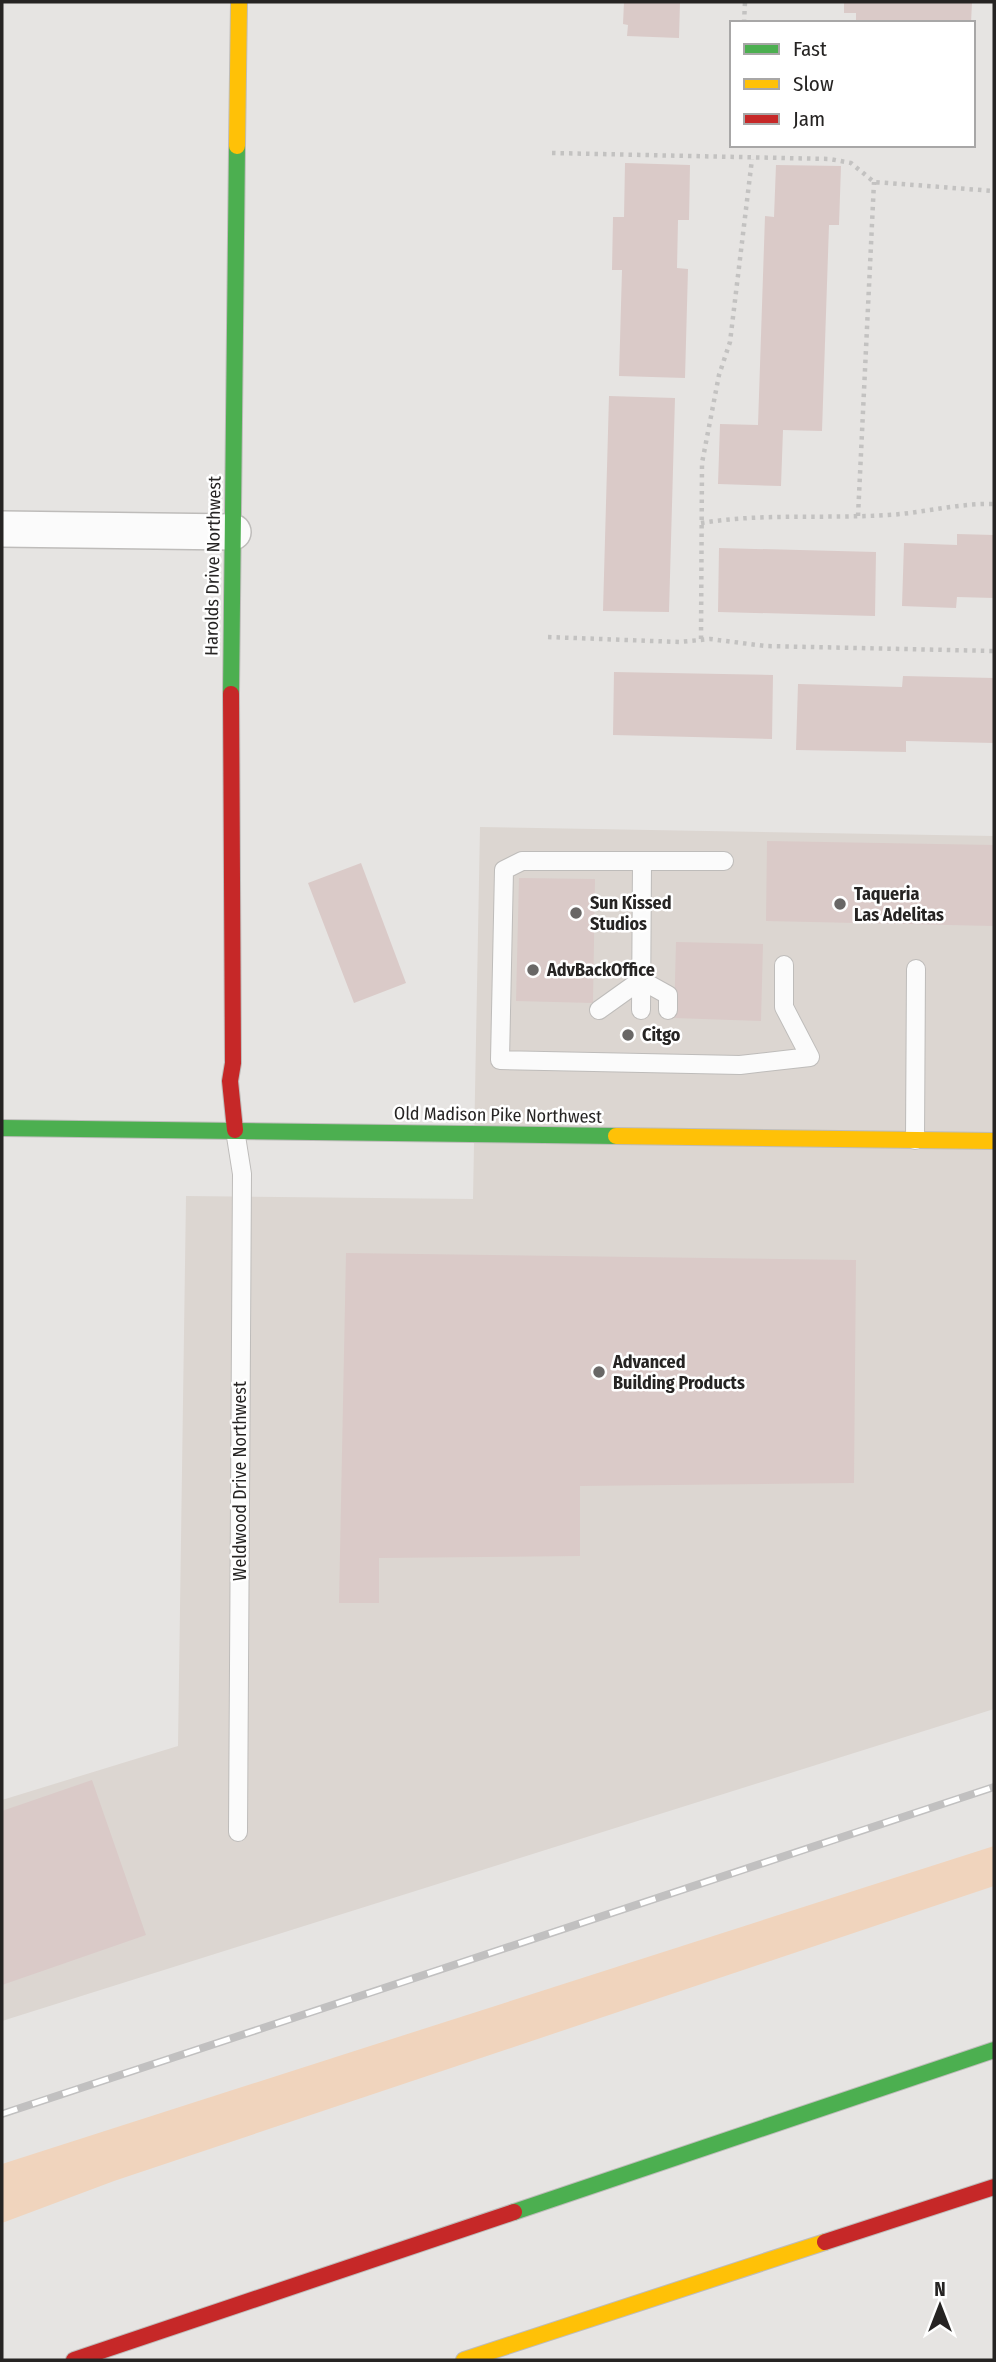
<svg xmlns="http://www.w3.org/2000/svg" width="996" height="2362" font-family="'Fira Sans Condensed',sans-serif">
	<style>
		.built { fill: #dcd6d1 }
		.green { fill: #f0d4bd }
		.building { fill: #dacac8 }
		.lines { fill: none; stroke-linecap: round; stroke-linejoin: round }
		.lane-casing { stroke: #bebcba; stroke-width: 20 }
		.street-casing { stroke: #bebcba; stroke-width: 38 }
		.fast-casing { stroke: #bebcba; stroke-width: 18 }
		.slow-casing { stroke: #bebcba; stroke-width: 18 }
		.jam-casing { stroke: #bebcba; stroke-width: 18 }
		.path { stroke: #c3c2c1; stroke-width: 4.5; stroke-dasharray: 3.5 5; stroke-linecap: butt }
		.lane { stroke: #fbfbfb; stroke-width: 18 }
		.street { stroke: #fbfbfb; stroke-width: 35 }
		.fast { stroke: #4caf50; stroke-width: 16 }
		.slow { stroke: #ffc107; stroke-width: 16 }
		.jam { stroke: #c62828; stroke-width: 16 }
		.rail-casing { stroke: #c1c0c0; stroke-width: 8 }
		.rail { stroke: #fff; stroke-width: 5; stroke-dasharray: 16; stroke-linecap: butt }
		.poi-dot { fill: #696766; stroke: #fff; stroke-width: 2.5 }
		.labels { text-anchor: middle; stroke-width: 5; stroke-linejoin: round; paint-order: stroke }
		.street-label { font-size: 18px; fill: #262423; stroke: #fff }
		.poi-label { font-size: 18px; font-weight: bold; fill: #262423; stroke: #fff; text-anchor: start }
	</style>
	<rect width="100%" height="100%" fill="#e6e4e2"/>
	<path class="built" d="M 480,827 L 994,836 L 994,1709 L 2,2021 L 2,1800 L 178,1746 L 186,1196 L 473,1199 Z"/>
	<path class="green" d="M 994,1846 L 994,1886 L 114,2181 L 2,2223 L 2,2164 Z"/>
	<path class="building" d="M 624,2 L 680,2 L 679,38 L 627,36 L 628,25 L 623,24 Z
		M 844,2 L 972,2 L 971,23 L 856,21 L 856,13 L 844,13 Z
		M 625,163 L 690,165 L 689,220 L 678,220 L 677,268 L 688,269 L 685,378 L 619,376 L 622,270 L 612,270 L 613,217 L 624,217 Z
		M 776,165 L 841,166 L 839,225 L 829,225 L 822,431 L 783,430 L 781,486 L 718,484 L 720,424 L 758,425 L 765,216 L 774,217 Z
		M 609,396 L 675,398 L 669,612 L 603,611 Z
		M 957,534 L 994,535 L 994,598 L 957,597 L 956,608 L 902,606 L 904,543 L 957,545 Z
		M 719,548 L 876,552 L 875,616 L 718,612 Z
		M 614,672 L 773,675 L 772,739 L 613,735 Z
		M 903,676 L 994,678 L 994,743 L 906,741 L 906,752 L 796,750 L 798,684 L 902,687 Z
		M 767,841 L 994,845 L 994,926 L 766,921 Z
		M 361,863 L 406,983 L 354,1003 L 308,883 Z
		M 519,878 L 595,879 L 593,1003 L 516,1001 Z
		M 676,942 L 763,944 L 761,1021 L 674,1018 Z
		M 346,1253 L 856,1260 L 854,1483 L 580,1486 L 580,1556 L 379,1558 L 379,1603 L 339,1603 Z
		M 92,1780 L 146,1935 L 2,1985 L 2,1811 Z"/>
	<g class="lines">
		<defs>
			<path id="lane" d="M 724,861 L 522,861 L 504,870 L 500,1060 L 740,1065 L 810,1057 L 784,1007 L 784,965
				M 599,1010 L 641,980 L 668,995 L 668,1010
				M 641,1010 L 642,863
				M 235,1130 L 242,1174 L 238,1832
				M 915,1140 L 916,969"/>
			<path id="street" d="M 2,529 L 233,532"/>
			<path id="fast" d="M 231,694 L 237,146
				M 2,1128 L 616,1136
				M 514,2212 L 994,2050"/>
			<path id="slow" d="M 237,146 L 239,2
				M 616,1136 L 994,1141
				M 464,2360 L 825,2242"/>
			<path id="jam" d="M 231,694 L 233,1063 L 230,1081 L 235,1130
				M 825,2242 L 994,2187
				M 74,2360 L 514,2212"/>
		</defs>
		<use href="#lane" class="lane-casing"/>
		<use href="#street" class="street-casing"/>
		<use href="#fast" class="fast-casing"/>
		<use href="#slow" class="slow-casing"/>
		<use href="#jam" class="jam-casing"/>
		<path class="path" d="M 744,23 L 745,2
			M 552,153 L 830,159 L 851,163 L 874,182 L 994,191
			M 858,516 L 874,182
			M 701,523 C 763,513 826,519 888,515 C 924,513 958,503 994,504
			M 548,637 L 679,642 L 710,639 L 765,646 L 994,651
			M 701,639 L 702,463 L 719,375 L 730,342 L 752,159"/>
		<use href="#lane" class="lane"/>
		<use href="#street" class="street"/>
		<use href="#fast" class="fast"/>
		<use href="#slow" class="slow"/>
		<use href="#jam" class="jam"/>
		<defs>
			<path id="rail" d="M 2,2114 L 994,1787"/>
		</defs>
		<use href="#rail" class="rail-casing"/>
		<use href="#rail" class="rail"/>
	</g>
	<g class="poi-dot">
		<circle cx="840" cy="904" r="7"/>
		<circle cx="576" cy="913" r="7"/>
		<circle cx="533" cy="970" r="7"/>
		<circle cx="628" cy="1035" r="7"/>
		<circle cx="599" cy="1372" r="7"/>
	</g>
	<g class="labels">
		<g class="street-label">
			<text transform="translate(213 566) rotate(-89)" y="6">Harolds Drive Northwest</text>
			<text transform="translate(498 1115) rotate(1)" y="6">Old Madison Pike Northwest</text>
			<text transform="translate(240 1481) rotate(-90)" y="6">Weldwood Drive Northwest</text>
		</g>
		<g class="poi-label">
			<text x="854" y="900">Taqueria<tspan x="854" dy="21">Las Adelitas</tspan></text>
			<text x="590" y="909">Sun Kissed<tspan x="590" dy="21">Studios</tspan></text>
			<text x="547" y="976">AdvBackOffice</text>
			<text x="642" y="1041">Citgo</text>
			<text x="613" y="1368">Advanced<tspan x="613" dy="21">Building Products</tspan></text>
		</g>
	</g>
	<rect width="996" height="2362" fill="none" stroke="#262423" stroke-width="7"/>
	<rect x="730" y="21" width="245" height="126" fill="#ffffff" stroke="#a8a7a7" stroke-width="2"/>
	<rect x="744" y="44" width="35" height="10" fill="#4caf50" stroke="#a8a7a7" stroke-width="2"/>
	<text x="793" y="56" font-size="21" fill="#262423">Fast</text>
	<rect x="744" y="79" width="35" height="10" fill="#ffc107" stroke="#a8a7a7" stroke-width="2"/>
	<text x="793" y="91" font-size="21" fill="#262423">Slow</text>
	<rect x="744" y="114" width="35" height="10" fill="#c62828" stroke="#a8a7a7" stroke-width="2"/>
	<text x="793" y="126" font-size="21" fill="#262423">Jam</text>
	<g transform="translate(940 2306)" stroke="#ffffff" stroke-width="5" paint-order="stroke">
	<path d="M0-5L12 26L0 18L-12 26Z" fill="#262423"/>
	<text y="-10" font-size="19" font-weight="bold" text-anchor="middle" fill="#262423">N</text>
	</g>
</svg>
